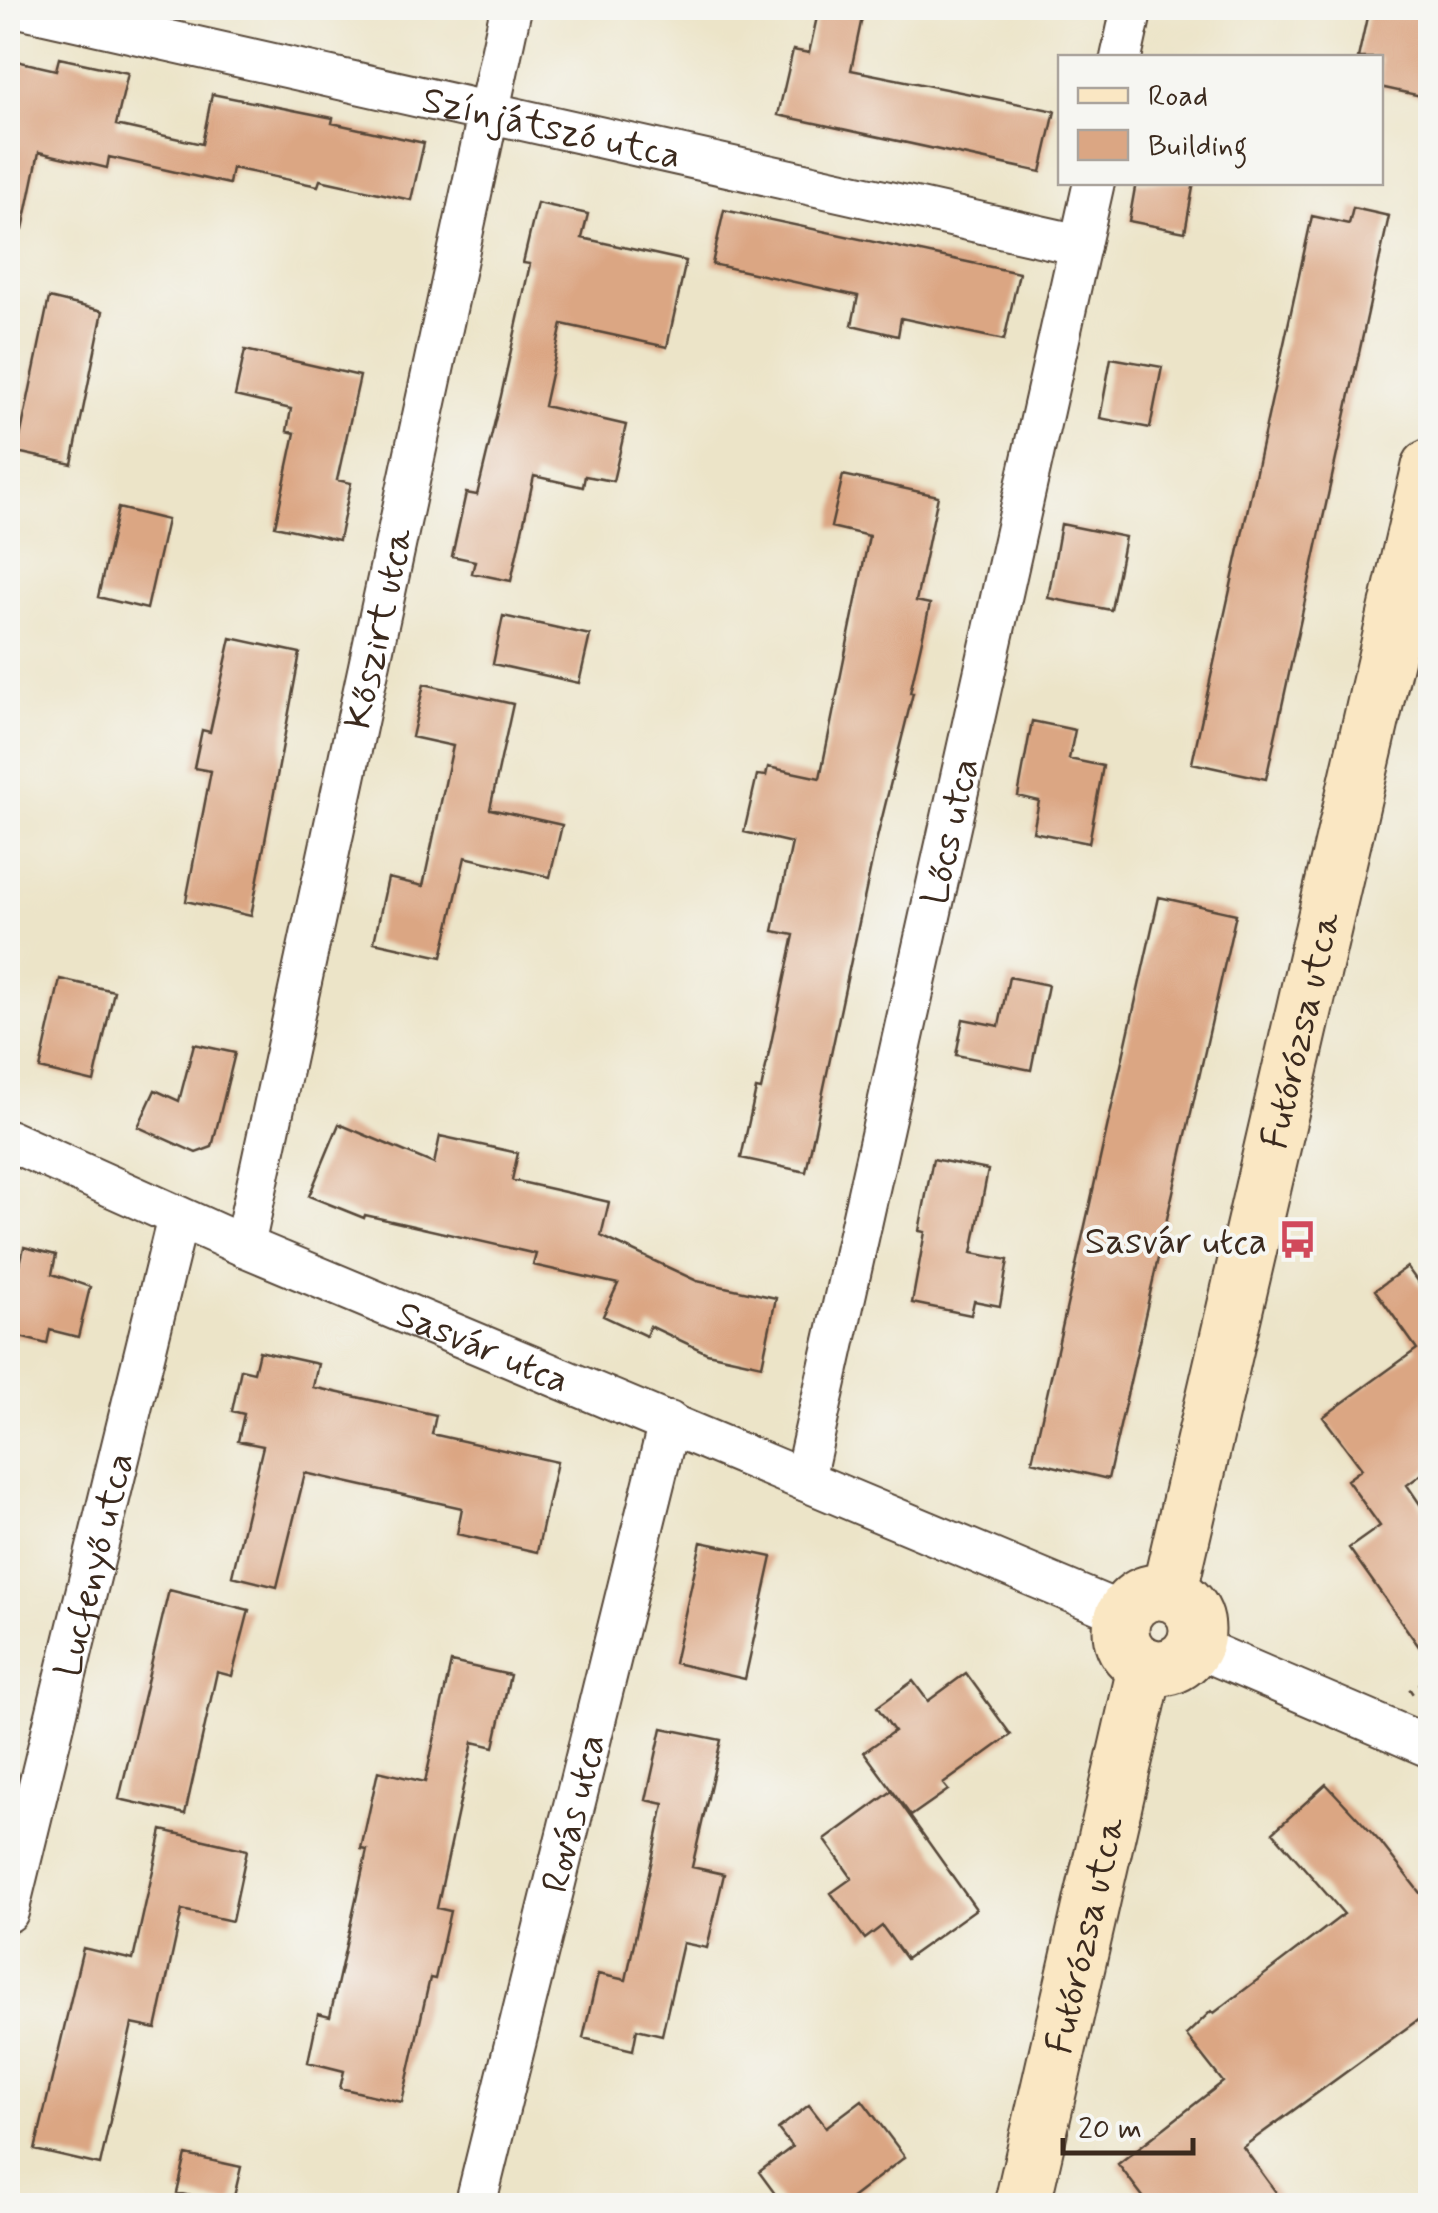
<svg xmlns="http://www.w3.org/2000/svg" width="1438" height="2213" font-family="Mynerve,sans-serif">
	<style>
		.building { fill: #dba683 }
		.lines { fill: none; stroke-linecap: round; stroke-linejoin: round }
		.street-casing { stroke: #564638; stroke-width: 44 }
		.secondary-casing { stroke: #564638; stroke-width: 59 }
		.path { stroke: #564638; stroke-width: 6; stroke-dasharray: 2.5 8; stroke-linecap: butt }
		.street { stroke: #fff; stroke-width: 40 }
		.secondary { stroke: #fae7c3; stroke-width: 55 }
		.labels { text-anchor: middle; stroke-width: 8; stroke-linejoin: round; paint-order: stroke }
		.street-label { font-size: 38px; fill: #3b2a1e; stroke: #f6f6f2 }
		.poi-label { font-size: 38px; fill: #3b2a1e; stroke: #f6f6f2; text-anchor: end }
	</style>
	<rect width="100%" height="100%" fill="#f6f6f2"/>
	<filter id="ink" filterUnits="userSpaceOnUse"><feTurbulence type="fractalNoise" baseFrequency=".01" numOctaves="2"/><feDisplacementMap in="SourceGraphic" scale="20" xChannelSelector="R" yChannelSelector="G"/><feConvolveMatrix kernelMatrix="1 2 1 2 8 2 1 2 1" color-interpolation-filters="sRGB"/></filter>
	<filter id="wash" filterUnits="userSpaceOnUse"><feTurbulence type="fractalNoise" baseFrequency=".0048" numOctaves="4" result="noise"/><feDisplacementMap in="SourceGraphic" scale="40" xChannelSelector="R" yChannelSelector="G"/><feGaussianBlur stdDeviation="2.25" result="paint"/><feColorMatrix in="noise" values="0 0 0 0 0 0 0 0 0 0 0 0 0 0 0 0 0 1.4 0 .05"/><feComposite in="paint" operator="in"/></filter>
	<g filter="url(#wash)">
		<rect width="100%" height="100%" fill="#ece4c8"/>
		<g id="blocks">
			<path class="building" d="M 819,8 L 864,8 L 851,70 L 1055,111 L 1041,172 L 778,115 L 793,50 L 809,53 Z
				M 1369,8 L 1430,8 L 1430,98 L 1380,87 L 1380,58 L 1358,58 Z
				M 59,58 L 128,73 L 116,125 L 202,144 L 212,94 L 333,118 L 332,123 L 424,143 L 411,200 L 320,180 L 318,186 L 232,168 L 229,184 L 109,157 L 107,168 L 39,152 L 23,229 L 8,228 L 8,59 L 56,70 Z
				M 1136,182 L 1194,182 L 1185,232 L 1129,221 Z
				M 537,203 L 588,214 L 582,238 L 686,261 L 667,347 L 562,324 L 544,406 L 626,425 L 613,481 L 585,476 L 583,487 L 534,476 L 511,581 L 472,573 L 475,561 L 452,556 L 466,493 L 477,495 L 501,396 L 530,264 L 523,263 Z
				M 1353,208 L 1389,216 L 1266,779 L 1192,763 L 1312,216 L 1349,224 Z
				M 724,210 L 1019,273 L 1004,340 L 901,318 L 898,336 L 852,325 L 858,296 L 712,264 Z
				M 49,298 L 103,311 L 72,464 L 17,452 Z
				M 245,350 L 360,376 L 337,480 L 351,483 L 339,540 L 275,526 L 295,433 L 287,431 L 291,409 L 235,396 Z
				M 1111,358 L 1162,367 L 1150,428 L 1100,418 Z
				M 843,475 L 938,496 L 916,601 L 930,604 L 910,693 L 913,693 L 877,838 L 806,1172 L 741,1158 L 756,1089 L 761,1090 L 794,935 L 773,931 L 792,843 L 744,832 L 757,775 L 766,776 L 768,767 L 820,778 L 869,536 L 831,527 Z
				M 118,508 L 167,520 L 147,609 L 98,597 Z
				M 1061,524 L 1125,537 L 1111,610 L 1048,598 Z
				M 503,616 L 590,635 L 579,683 L 493,664 Z
				M 231,638 L 300,653 L 251,916 L 186,901 L 211,771 L 194,768 L 202,730 L 210,732 Z
				M 424,684 L 513,704 L 490,809 L 562,825 L 550,877 L 465,857 L 442,957 L 374,942 L 388,878 L 423,886 L 453,746 L 412,737 Z
				M 1032,721 L 1075,730 L 1069,759 L 1103,766 L 1089,843 L 1033,832 L 1039,801 L 1018,796 Z
				M 1159,897 L 1236,914 L 1108,1479 L 1032,1461 Z
				M 1009,977 L 1048,985 L 1031,1070 L 956,1055 L 963,1019 L 999,1026 Z
				M 60,979 L 114,991 L 94,1082 L 40,1069 Z
				M 194,1044 L 235,1053 L 212,1147 L 196,1153 L 138,1127 L 155,1090 L 179,1101 Z
				M 339,1124 L 434,1164 L 440,1136 L 518,1153 L 512,1180 L 609,1202 L 601,1236 L 697,1281 L 776,1298 L 762,1365 L 707,1353 L 650,1326 L 646,1336 L 603,1316 L 618,1284 L 533,1265 L 536,1254 L 365,1215 L 364,1218 L 309,1196 Z
				M 933,1159 L 988,1170 L 972,1253 L 1008,1260 L 1000,1306 L 974,1301 L 971,1315 L 912,1303 L 925,1232 L 919,1231 Z
				M 24,1247 L 56,1255 L 52,1274 L 90,1287 L 78,1337 L 50,1330 L 47,1344 L 8,1334 L 8,1316 Z
				M 1407,1267 L 1430,1299 L 1430,1468 L 1407,1485 L 1430,1519 L 1430,1662 L 1349,1548 L 1380,1526 L 1347,1480 L 1362,1469 L 1323,1417 L 1417,1349 L 1375,1290 Z
				M 259,1351 L 318,1364 L 313,1387 L 436,1415 L 432,1434 L 557,1462 L 537,1552 L 457,1534 L 462,1508 L 305,1473 L 277,1587 L 232,1576 L 263,1446 L 238,1441 L 244,1414 L 232,1411 L 241,1369 L 254,1372 Z
				M 701,1542 L 772,1557 L 745,1679 L 674,1663 Z
				M 169,1590 L 249,1610 L 232,1676 L 217,1672 L 185,1814 L 119,1799 Z
				M 451,1662 L 510,1675 L 494,1747 L 473,1742 L 437,1908 L 450,1911 L 435,1979 L 430,1978 L 402,2102 L 340,2088 L 344,2071 L 308,2062 L 318,2014 L 330,2017 L 367,1850 L 361,1849 L 378,1771 L 425,1782 Z
				M 966,1673 L 1011,1735 L 943,1784 L 948,1790 L 911,1816 L 864,1752 L 894,1731 L 877,1707 L 913,1681 L 928,1701 Z
				M 662,1728 L 721,1740 L 692,1867 L 724,1874 L 707,1948 L 683,1943 L 662,2035 L 637,2029 L 633,2050 L 583,2038 L 598,1974 L 626,1980 L 664,1804 L 646,1800 Z
				M 1326,1784 L 1381,1843 L 1430,1906 L 1430,2011 L 1243,2147 L 1286,2206 L 1150,2206 L 1118,2164 L 1223,2082 L 1186,2035 L 1211,2011 L 1214,2013 L 1344,1914 L 1273,1832 Z
				M 892,1791 L 976,1909 L 906,1959 L 882,1926 L 865,1939 L 831,1893 L 852,1878 L 825,1840 Z
				M 162,1830 L 247,1850 L 232,1921 L 182,1910 L 156,2029 L 132,2024 L 100,2165 L 35,2150 L 83,1948 L 133,1960 Z
				M 862,2100 L 905,2157 L 841,2206 L 784,2206 L 759,2172 L 792,2147 L 778,2129 L 809,2105 L 826,2127 Z
				M 186,2155 L 241,2167 L 232,2205 L 177,2193 Z"/>
		</g>
	</g>
	<g filter="url(#ink)">
		<use href="#blocks" fill-opacity="0" stroke="#564638" stroke-width="2.5"/>
		<g class="lines">
			<defs>
				<g id="street">
					<path id="s1" d="M 23,8 L 1080,245"/>
					<path d="M 1121,58 L 1132,8"/>
					<path id="s2" d="M 8,1140 L 244,1246 L 1124,1614"/>
					<path id="s3" d="M 244,1246 L 511,8"/>
					<path id="s4" d="M 804,1480 L 1094,182"/>
					<path d="M 1194,1646 L 1430,1747"/>
					<path id="s5" d="M 8,1912 L 178,1217"/>
					<path id="s6" d="M 475,2206 L 669,1422"/>
				</g>
				<g id="secondary">
					<circle cx="1159" cy="1630" r="38"/>
					<path id="s7" d="M 1169,1593 L 1430,467"/>
					<path id="s8" d="M 1022,2206 L 1146,1665"/>
				</g>
			</defs>
			<use href="#street" class="street-casing"/>
			<use href="#secondary" class="secondary-casing"/>
			<path class="path" d="M 1410,1692 L 1430,1678
				M 1410,2206 L 1430,2188"/>
			<use href="#street" class="street"/>
			<use href="#secondary" class="secondary"/>
		</g>
	</g>
	<defs>
		<symbol id="bus-bare" viewBox="-9 -9 18 18"><path d="M-5-6H5V4H4V6H2V4H-2V6H-4V4H-5ZM-3.5-4V0h7V-4ZM-3.5 1.2v1.5H-2V1.2ZM2 1.2v1.5H3.5V1.2Z" fill="#d1495b" stroke="#f6f6f2" stroke-width="2.5" paint-order="stroke"/></symbol>
	</defs>
	<g fill-rule="evenodd">
		<use href="#bus-bare" x="1270" y="1212" width="55" height="55"/>
	</g>
	<g class="labels">
		<g class="street-label">
			<text dy="13" stroke="none"><textPath href="#s1" startOffset="542">Színjátszó utca</textPath></text>
			<text dy="13" stroke="none"><textPath href="#s3" startOffset="632">Kőszirt utca</textPath></text>
			<text dy="13" stroke="none"><textPath href="#s4" startOffset="665">Lőcs utca</textPath></text>
			<text dy="13" stroke="none"><textPath href="#s7" startOffset="578">Futórózsa utca</textPath></text>
			<text dy="13" stroke="none"><textPath href="#s2" startOffset="518">Sasvár utca</textPath></text>
			<text dy="13" stroke="none"><textPath href="#s5" startOffset="358">Lucfenyő utca</textPath></text>
			<text dy="13" stroke="none"><textPath href="#s6" startOffset="405">Rovás utca</textPath></text>
			<text dy="13" stroke="none"><textPath href="#s8" startOffset="278">Futórózsa utca</textPath></text>
		</g>
		<g class="poi-label">
			<text x="1267" y="1253">Sasvár utca</text>
		</g>
	</g>
	<rect width="1438" height="2213" fill="none" stroke="#f6f6f2" stroke-width="40"/>
	<rect x="1058" y="55" width="325" height="130" fill="#f6f6f2" stroke="#aba49d" stroke-width="2.5"/>
	<rect x="1078" y="88" width="50" height="15" fill="#fae7c3" stroke="#aba49d" stroke-width="2.5"/>
	<text x="1148" y="105" font-size="30" fill="#3b2a1e">Road</text>
	<rect x="1078" y="130" width="50" height="30" fill="#dba683" stroke="#aba49d" stroke-width="2.5"/>
	<text x="1148" y="155" font-size="30" fill="#3b2a1e">Building</text>
	<path d="M1063 2138v15h130v-15" fill="none" stroke="#3b2a1e" stroke-width="5"/>
	<text x="1078" y="2138" font-size="30" fill="#3b2a1e" stroke="#f6f6f2" stroke-width="8" paint-order="stroke">20 m</text>
</svg>
